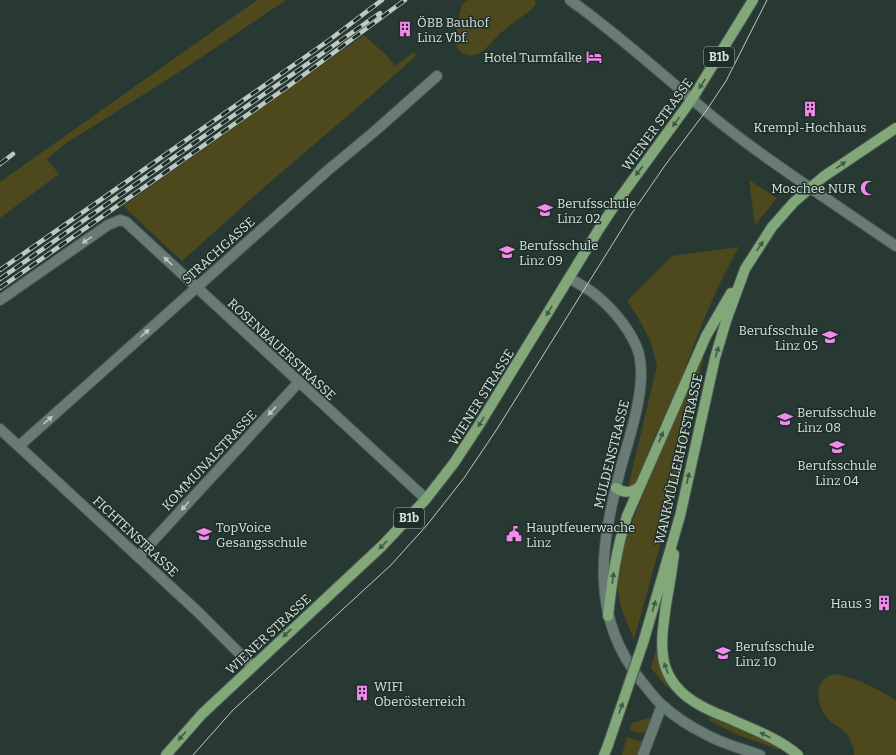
<svg xmlns="http://www.w3.org/2000/svg" width="896" height="755" font-family="Bitter,serif">
	<style>
		.green { fill: #4d491c }
		.lines { fill: none; stroke-linecap: round; stroke-linejoin: round }
		.street-casing { stroke: #485651; stroke-width: 12 }
		.secondary-casing { stroke: #485651; stroke-width: 12 }
		.primary-casing { stroke: #485651; stroke-width: 12 }
		.street { stroke: #687b74; stroke-width: 10 }
		.secondary { stroke: #687b74; stroke-width: 10 }
		.primary { stroke: #82a779; stroke-width: 10 }
		.tram { stroke: #bec9c4; stroke-width: 1 }
		.rail-casing { stroke: #bec9c4; stroke-width: 4.5 }
		.rail { stroke: #1e2f29; stroke-width: 3; stroke-dasharray: 9; stroke-linecap: butt }
		.primary-bridge-casing { stroke: #485651; stroke-width: 12; stroke-linecap: butt }
		.primary-bridge { stroke: #82a779; stroke-width: 10 }
		.oneway { fill: #415945 }
		.oneway2 { fill: #bbc8c3 }
		.labels { text-anchor: middle; stroke-width: 3; stroke-linejoin: round; paint-order: stroke }
		.shield { fill: #1e2f29; stroke: #a0aca7; stroke-width: 1 }
		.shield-label { font-size: 12px; font-weight: bold; fill: #d7e2dd }
		.poi-label { font-size: 13px; fill: #d7e2dd; stroke: #1e2f29; text-anchor: start }
		.street-label { font-size: 13px; fill: #d7e2dd; stroke: #1e2f29 }
	</style>
	<rect width="100%" height="100%" fill="#283933"/>
	<path class="green" d="M 257,0 L 286,0 L 187,67 L 89,129 L 69,141 L 47,159 L 59,174 L 0,218 L 0,182 Z
		M 468,0 L 535,0 C 537,3 535,6 532,9 C 523,16 512,23 503,31 C 496,37 486,50 478,54 C 470,58 457,53 456,44 C 455,31 459,17 462,4 Z
		M 364,35 L 387,56 L 395,66 L 414,52 L 417,55 L 373,94 L 261,190 L 182,261 L 123,206 Z
		M 749,180 L 777,198 L 755,225 Z
		M 739,247 C 713,291 697,339 678,386 C 671,403 662,420 655,436 C 649,452 643,469 635,484 L 628,487 L 657,366 L 651,342 L 639,319 L 627,301 L 672,256 Z
		M 707,341 L 673,495 L 658,553 L 634,639 C 628,625 621,611 619,596 C 616,579 619,562 622,546 Z
		M 656,649 C 660,668 664,677 675,693 L 664,684 L 651,668 Z
		M 836,674 C 857,678 877,689 896,700 L 896,755 L 854,755 C 854,747 850,738 845,732 C 840,727 833,724 828,719 C 819,709 812,685 827,677 C 829,675 833,675 836,674 Z
		M 707,717 L 732,724 L 760,736 L 792,754 L 741,736 L 710,721 Z
		M 649,718 L 651,720 L 647,732 L 640,733 L 630,730 L 632,723 Z
		M 627,737 L 636,740 L 643,741 L 638,755 L 622,755 Z"/>
	<g class="lines">
		<defs>
			<path id="street" d="M 809,187 L 896,246
				M 0,300 L 108,225 L 120,220 L 126,222 L 426,499
				M 0,429 L 198,612 L 252,666
				M 19,446 L 327,171 L 375,131 L 437,76
				M 139,556 L 299,382"/>
			<path id="secondary" d="M 570,0 C 622,37 669,81 718,121 C 748,145 778,166 809,187
				M 569,278 C 579,284 589,289 597,296 C 614,310 633,333 639,354 C 647,386 630,435 621,467 C 601,544 588,615 642,682 C 648,689 654,698 662,705 C 675,717 691,727 707,735 C 723,744 743,749 760,755
				M 643,755 L 662,705"/>
			<path id="primary" d="M 616,488 C 625,494 632,493 640,486
				M 674,554 C 672,571 669,588 666,605 C 661,642 655,674 690,699 C 701,707 715,713 728,718 C 752,729 778,738 798,755
				M 608,616 C 612,582 616,549 627,516 L 706,336 L 731,293
				M 643,643 L 680,516 L 715,358 L 726,321 L 745,269 L 772,227 L 794,202 L 823,177 L 896,128
				M 166,755 L 202,714 L 382,546 L 426,499 L 454,463 L 479,425 L 599,229 L 619,199 L 692,99 L 753,0
				M 604,755 L 608,745"/>
		</defs>
		<use href="#street" class="street-casing"/>
		<use href="#secondary" class="secondary-casing"/>
		<use href="#primary" class="primary-casing"/>
		<use href="#street" class="street"/>
		<use href="#secondary" class="secondary"/>
		<use href="#primary" class="primary"/>
		<path class="tram" d="M 193,755 L 233,710 L 391,565 L 427,525 L 464,478 L 497,429 L 632,213 L 666,164 L 706,111 L 726,81 L 767,0"/>
		<defs>
			<path id="rail" d="M 0,164 L 13,154
				M 0,270 L 328,41 L 382,0
				M 0,279 L 380,13
				M 0,288 L 290,85 L 405,0"/>
		</defs>
		<use href="#rail" class="rail-casing"/>
		<use href="#rail" class="rail"/>
		<defs>
			<path id="primary-bridge" d="M 608,745 L 643,643"/>
		</defs>
		<use href="#primary-bridge" class="primary-bridge-casing"/>
		<use href="#primary-bridge" class="primary-bridge"/>
	</g>
	<defs><path id="oneway-solid" d="M-6-.8H1V-3.2L6.5 0L1 3.2V.8H-6Z"/></defs>
	<g class="oneway">
		<use href="#oneway-solid" transform="translate(702 84) rotate(123)"/>
		<use href="#oneway-solid" transform="translate(676 122) rotate(126)"/>
		<use href="#oneway-solid" transform="translate(841 165) rotate(-34)"/>
		<use href="#oneway-solid" transform="translate(639 171) rotate(127)"/>
		<use href="#oneway-solid" transform="translate(760 246) rotate(-56)"/>
		<use href="#oneway-solid" transform="translate(549 311) rotate(121)"/>
		<use href="#oneway-solid" transform="translate(717 352) rotate(-74)"/>
		<use href="#oneway-solid" transform="translate(481 422) rotate(122)"/>
		<use href="#oneway-solid" transform="translate(661 437) rotate(-67)"/>
		<use href="#oneway-solid" transform="translate(688 478) rotate(-77)"/>
		<use href="#oneway-solid" transform="translate(383 545) rotate(135)"/>
		<use href="#oneway-solid" transform="translate(613 578) rotate(-82)"/>
		<use href="#oneway-solid" transform="translate(654 606) rotate(-74)"/>
		<use href="#oneway-solid" transform="translate(287 633) rotate(137)"/>
		<use href="#oneway-solid" transform="translate(666 668) rotate(-110)"/>
		<use href="#oneway-solid" transform="translate(621 708) rotate(-71)"/>
		<use href="#oneway-solid" transform="translate(765 735) rotate(-152)"/>
		<use href="#oneway-solid" transform="translate(182 736) rotate(131)"/>
	</g>
	<g class="oneway2">
		<use href="#oneway-solid" transform="translate(87 240) rotate(145)"/>
		<use href="#oneway-solid" transform="translate(168 261) rotate(-136)"/>
		<use href="#oneway-solid" transform="translate(145 333) rotate(-42)"/>
		<use href="#oneway-solid" transform="translate(272 411) rotate(133)"/>
		<use href="#oneway-solid" transform="translate(48 420) rotate(-42)"/>
		<use href="#oneway-solid" transform="translate(185 506) rotate(132)"/>
	</g>
	<defs>
		<symbol id="building-bare" viewBox="-9 -9 18 18"><path d="M-4-6H4V6H1V3H-1V6H-4ZM-2.5-4.3h1.7v1.8h-1.7ZM.8-4.3h1.7v1.8H.8ZM-2.5-1h1.7V.8h-1.7ZM.8-1h1.7V.8H.8Z" fill="#f689ed" stroke="#1e2f29" stroke-width="2.5" paint-order="stroke"/></symbol>
		<symbol id="hotel-bare" viewBox="-9 -9 18 18"><path d="M-6-4.5h1.5V1H6V5H4.5V3h-9V5H-6ZM-4 0a1.8 1.8 0 1 1 3.6 0ZM.5 0V-2.5h3Q6-2.5 6 0Z" fill="#f689ed" stroke="#1e2f29" stroke-width="2.5" paint-order="stroke"/></symbol>
		<symbol id="mosque-bare" viewBox="-9 -9 18 18"><path d="M3.5-4.9A6 6 0 1 0 3.5 4.9A5 5 0 1 1 3.5-4.9Z" fill="#f689ed" stroke="#1e2f29" stroke-width="2.5" paint-order="stroke"/></symbol>
		<symbol id="school-bare" viewBox="-9 -9 18 18"><path d="M0-5L7-2L0 1L-7-2ZM-4 1L0 2.5L4 1V4Q0 6-4 4Z" fill="#f689ed" stroke="#1e2f29" stroke-width="2.5" paint-order="stroke"/></symbol>
		<symbol id="civic-bare" viewBox="-9 -9 18 18"><path d="M-.6-6.5H3V-4.5H.6V-3L4-1V1h2V6H-6V1h2V-1L-.6-3ZM-1.2 2.5V6h2.4V2.5Z" fill="#f689ed" stroke="#1e2f29" stroke-width="2.5" paint-order="stroke"/></symbol>
	</defs>
	<g fill-rule="evenodd">
		<use href="#building-bare" x="394" y="18" width="22" height="22"/>
		<use href="#hotel-bare" x="583" y="46" width="22" height="22"/>
		<use href="#building-bare" x="799" y="98" width="22" height="22"/>
		<use href="#mosque-bare" x="857" y="177" width="22" height="22"/>
		<use href="#school-bare" x="534" y="199" width="22" height="22"/>
		<use href="#school-bare" x="496" y="241" width="22" height="22"/>
		<use href="#school-bare" x="819" y="326" width="22" height="22"/>
		<use href="#school-bare" x="774" y="408" width="22" height="22"/>
		<use href="#school-bare" x="826" y="436" width="22" height="22"/>
		<use href="#school-bare" x="193" y="523" width="22" height="22"/>
		<use href="#civic-bare" x="503" y="523" width="22" height="22"/>
		<use href="#building-bare" x="873" y="592" width="22" height="22"/>
		<use href="#school-bare" x="712" y="642" width="22" height="22"/>
		<use href="#building-bare" x="351" y="682" width="22" height="22"/>
	</g>
	<g class="labels">
		<g class="shield">
			<rect x="704" y="47" width="30" height="20" rx="3"/>
			<rect x="394" y="508" width="30" height="20" rx="3"/>
		</g>
		<g class="shield-label">
			<text x="719" y="61">B1b</text>
			<text x="409" y="522">B1b</text>
		</g>
		<g class="poi-label">
			<text x="417" y="27">ÖBB Bauhof<tspan x="417" dy="15">Linz Vbf.</tspan></text>
			<text x="582" y="62" text-anchor="end">Hotel Turmfalke</text>
			<text x="810" y="132" text-anchor="middle">Krempl-Hochhaus</text>
			<text x="856" y="193" text-anchor="end">Moschee NUR</text>
			<text x="557" y="208">Berufsschule<tspan x="557" dy="15">Linz 02</tspan></text>
			<text x="519" y="250">Berufsschule<tspan x="519" dy="15">Linz 09</tspan></text>
			<text x="818" y="335" text-anchor="end">Berufsschule<tspan x="818" dy="15">Linz 05</tspan></text>
			<text x="797" y="417">Berufsschule<tspan x="797" dy="15">Linz 08</tspan></text>
			<text x="837" y="470" text-anchor="middle">Berufsschule<tspan x="837" dy="15">Linz 04</tspan></text>
			<text x="216" y="532">TopVoice<tspan x="216" dy="15">Gesangsschule</tspan></text>
			<text x="526" y="532">Hauptfeuerwache<tspan x="526" dy="15">Linz</tspan></text>
			<text x="872" y="608" text-anchor="end">Haus 3</text>
			<text x="735" y="651">Berufsschule<tspan x="735" dy="15">Linz 10</tspan></text>
			<text x="374" y="691">WIFI<tspan x="374" dy="15">Oberösterreich</tspan></text>
		</g>
		<g class="street-label">
			<text transform="translate(657 124) rotate(-54)" y="5">WIENER STRASSE</text>
			<text transform="translate(218 250) rotate(-42)" y="5">STRACHGASSE</text>
			<text transform="translate(282 349) rotate(43)" y="5">ROSENBAUERSTRASSE</text>
			<text transform="translate(481 397) rotate(-58)" y="5">WIENER STRASSE</text>
			<text transform="translate(611 454) rotate(-76)" y="5">MULDENSTRASSE</text>
			<text transform="translate(678 459) rotate(-77)" y="5">WANKMÜLLERHOFSTRASSE</text>
			<text transform="translate(209 460) rotate(-47)" y="5">KOMMUNALSTRASSE</text>
			<text transform="translate(136 536) rotate(43)" y="5">FICHTENSTRASSE</text>
			<text transform="translate(268 634) rotate(-43)" y="5">WIENER STRASSE</text>
		</g>
	</g>
</svg>
